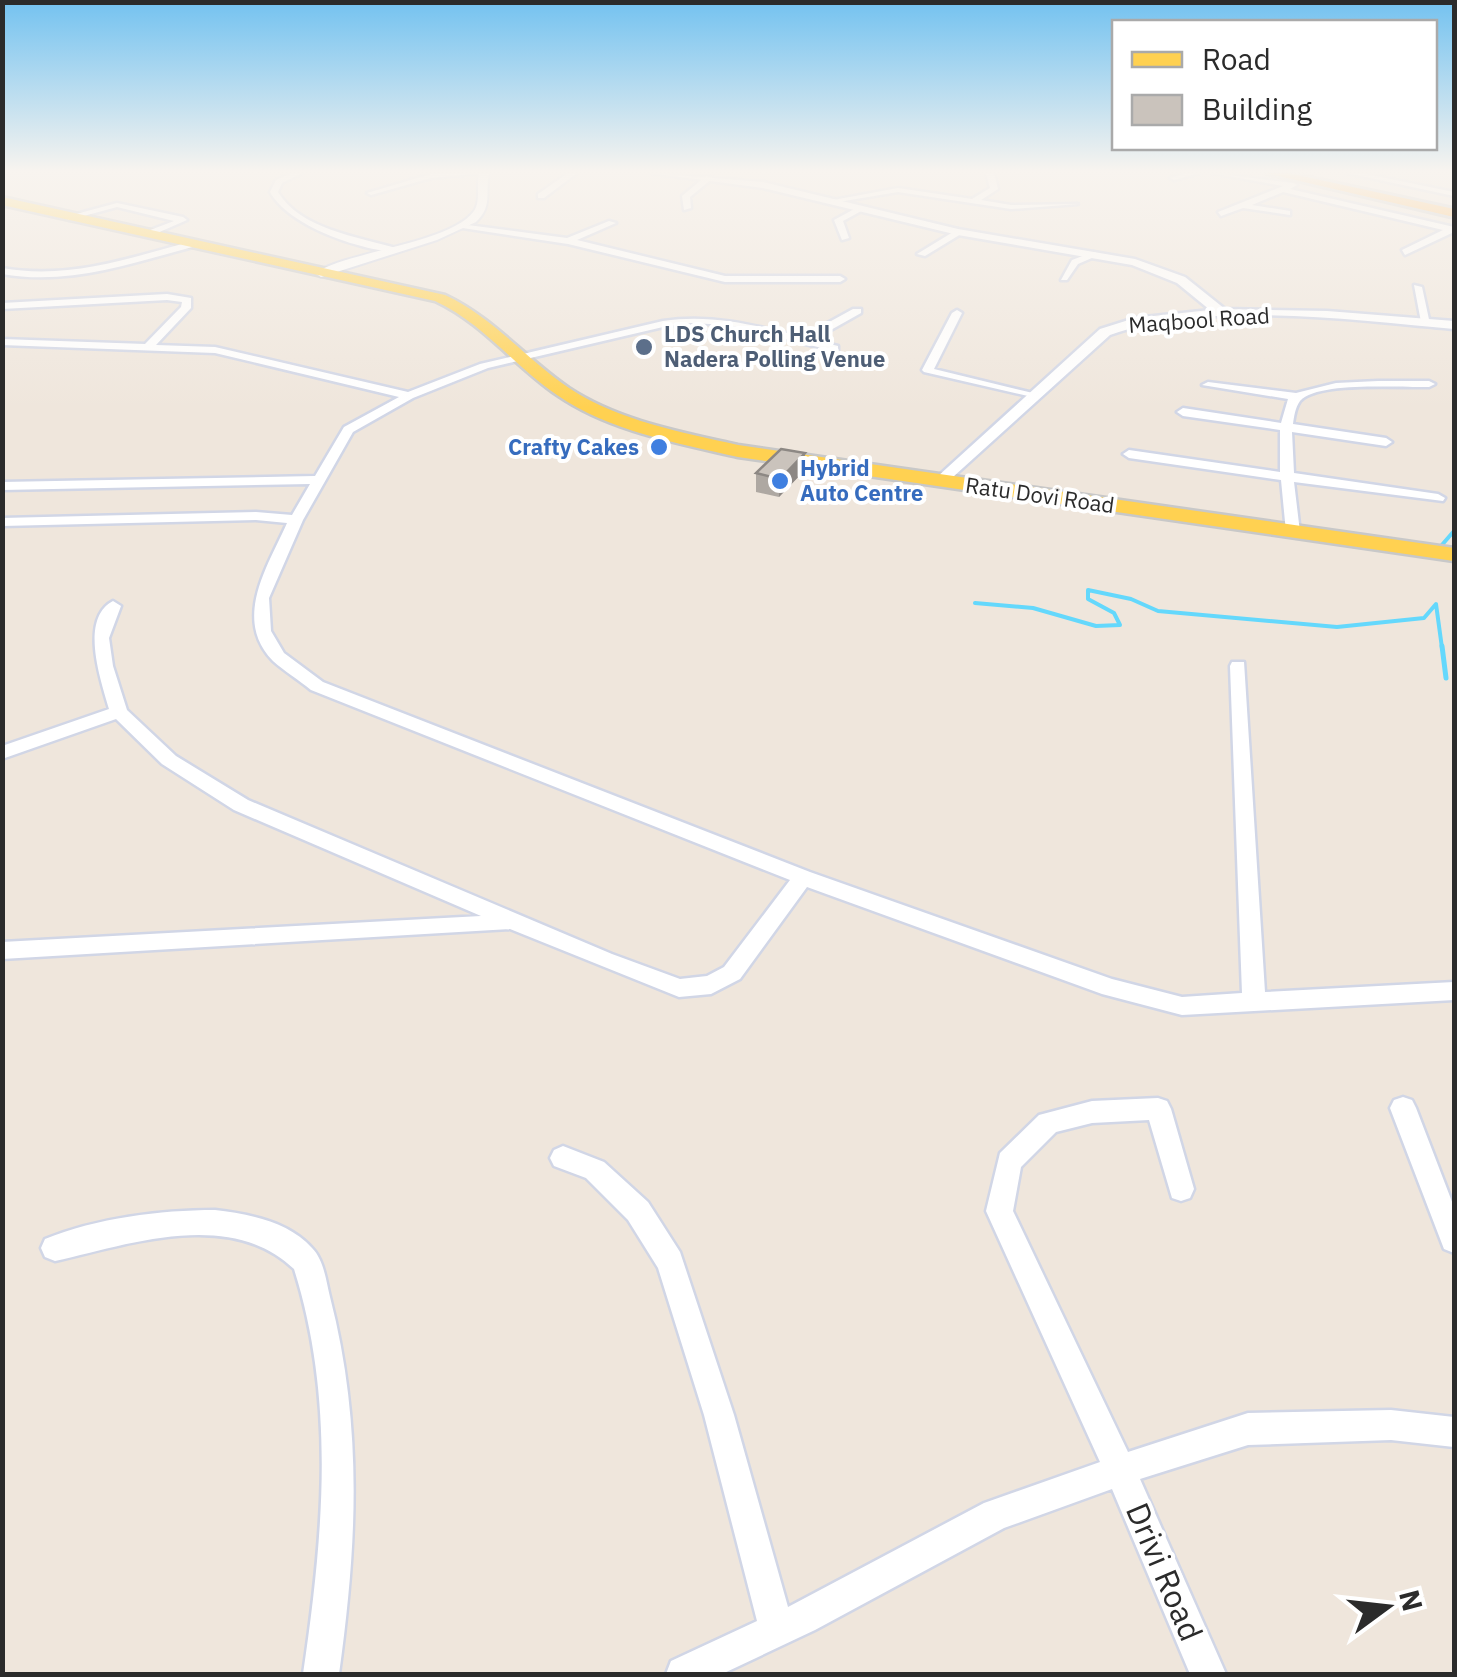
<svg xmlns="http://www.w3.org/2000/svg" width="1457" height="1677" font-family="'IBM Plex Sans',sans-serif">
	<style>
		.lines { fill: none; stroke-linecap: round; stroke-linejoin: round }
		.stream-far1 { stroke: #64d8fc; stroke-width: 4 }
		.stream { stroke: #64d8fc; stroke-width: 5 }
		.minor-casing { stroke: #d1d6e6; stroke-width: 5 }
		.tertiary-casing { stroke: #d1d6e6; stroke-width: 5 }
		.secondary-casing { stroke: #d1d6e6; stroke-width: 4 }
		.primary-casing { stroke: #c8c8c8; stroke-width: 5 }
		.trunk-casing { stroke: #c8c8c8; stroke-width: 6 }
		.minor { fill: #fff; fill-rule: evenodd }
		.tertiary { fill: #fff; fill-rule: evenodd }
		.secondary { fill: #fff; fill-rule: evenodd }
		.primary { fill: #ffd151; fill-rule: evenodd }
		.trunk { fill: #ffb654; fill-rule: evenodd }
		.wall { fill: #aea8a2 }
		.shaded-wall { fill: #8d8884 }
		.building { fill: #cac3bc; stroke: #8d8884; stroke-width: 2.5 }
		.service-dot { fill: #5c6f8a; stroke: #fff; stroke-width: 4 }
		.shop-dot { fill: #3f7fe0; stroke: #fff; stroke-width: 4 }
		.labels { text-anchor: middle; stroke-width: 8; stroke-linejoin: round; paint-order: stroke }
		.far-street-label { font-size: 22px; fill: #2b2b2b; stroke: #fff }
		.far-service-label { font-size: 22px; font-weight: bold; fill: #4e5e75; stroke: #fff; text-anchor: start }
		.far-shop-label { font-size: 22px; font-weight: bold; fill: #366cbe; stroke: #fff; text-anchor: end }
		.near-street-label { font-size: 32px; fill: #2b2b2b; stroke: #fff }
	</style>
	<rect width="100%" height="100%" fill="#efe6dc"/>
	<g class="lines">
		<path class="stream-far1" d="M 1441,546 L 1454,531
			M 975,603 L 1033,608 L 1096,626 L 1120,625 L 1114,613 L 1088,599 L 1088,590 L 1131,599 L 1158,611 L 1337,627 L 1424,618 L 1436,604 L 1442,648"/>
		<path class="stream" d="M 1442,646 L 1446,678"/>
		<defs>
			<path id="minor" d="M 292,173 L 302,173 L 282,183 L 278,192 C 300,229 358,237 396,248 L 396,252 C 359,250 289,226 270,192 L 276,180 Z
				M 482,173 L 431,178 L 371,195 L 367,193 L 431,174 Z
				M 568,173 L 577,173 L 544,198 L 538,198 L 538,194 Z
				M 986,173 L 994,173 L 998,189 L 981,200 L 1011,205 L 1078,204 L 1011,209 L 898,192 L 832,203 L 828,201 L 898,188 L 972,199 L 990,188 Z
				M 1187,173 L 1199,173 L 1174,180 L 1170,178 Z
				M 1212,173 L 1293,183 L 1297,185 L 1290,189 L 1454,227 L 1454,232 L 1405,255 L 1402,250 L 1443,230 L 1283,192 L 1252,205 L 1290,211 L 1290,215 L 1243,208 L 1221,216 L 1218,212 L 1283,186 Z
				M 1347,173 L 1361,173 L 1454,192 L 1454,196 Z
				M 706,176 L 713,178 L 690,197 L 691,208 L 684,210 L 682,196 Z
				M 117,203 L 183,217 L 187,220 L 148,237 L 145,232 L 174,221 L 117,207 L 69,220 L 65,217 Z
				M 858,207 L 865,209 L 843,221 L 849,238 L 842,240 L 834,220 Z
				M 609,221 L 616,223 L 577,240 L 725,276 L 840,276 L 845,279 L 840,282 L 725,282 L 568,244 L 456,227 L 460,224 L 567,238 Z
				M 958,229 L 961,234 L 925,256 L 917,254 Z
				M 193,241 L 196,246 C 132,263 70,286 2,274 L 2,268 C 69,280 129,258 193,241 Z
				M 1093,252 L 1101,254 L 1078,264 L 1067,280 L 1061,280 L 1072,260 Z
				M 1414,285 L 1422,287 L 1430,324 L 1421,322 Z
				M 167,294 L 191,298 L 191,308 L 156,345 L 215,347 L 408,392 L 480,364 L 663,321 C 712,314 754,325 802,337 L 853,309 L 861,309 L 861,313 L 813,340 L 838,346 L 838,350 L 834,351 L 728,325 L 691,323 L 663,327 L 488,368 L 413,398 L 353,432 L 303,520 L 269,598 L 271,631 L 284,653 L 323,682 L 810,872 L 1112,979 L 1182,997 L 1242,993 L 1230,666 L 1232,662 L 1244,662 L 1265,992 L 1454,982 L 1454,1000 L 1182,1015 L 1102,994 L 807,887 L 740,979 L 711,994 L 679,997 L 510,929 L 2,959 L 2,942 L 481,916 L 234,810 L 162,764 L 116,719 L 2,759 L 2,746 L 109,709 C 101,681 79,619 113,601 L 121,606 L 109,638 L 113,666 L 127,710 L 176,756 L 248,800 L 612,954 L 680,979 L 707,976 L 724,967 L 790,880 L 311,690 C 299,680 284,671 273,661 C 232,619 268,566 287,523 L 256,520 L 2,526 L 2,518 L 256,512 L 292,515 L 310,484 L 2,490 L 2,482 L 315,476 L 344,427 L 399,397 L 215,353 L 2,345 L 2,339 L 145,344 L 181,307 L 182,302 L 167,300 L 2,309 L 2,303 Z
				M 957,310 L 962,313 L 934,369 L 1037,394 L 1037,398 L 924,372 L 922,370 L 952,313 Z
				M 1378,381 L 1429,381 L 1435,384 L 1429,387 C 1402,388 1318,381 1300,401 C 1295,408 1294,417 1293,424 L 1386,438 L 1392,442 L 1386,446 L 1292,432 L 1294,473 L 1438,494 L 1445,498 L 1443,501 L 1294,482 L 1300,532 L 1293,536 L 1286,532 L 1281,480 L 1129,458 L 1123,454 L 1129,450 L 1280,472 L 1280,430 L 1183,416 L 1177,412 L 1183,408 L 1281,423 L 1288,399 L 1202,385 L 1208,382 L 1296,393 L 1336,383 Z
				M 1403,1097 L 1412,1100 L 1416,1108 L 1454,1207 L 1454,1253 L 1444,1249 L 1390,1108 L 1394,1100 Z
				M 1158,1098 L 1167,1101 L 1171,1109 L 1194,1189 L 1190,1198 L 1181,1201 L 1172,1198 L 1149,1120 L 1092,1123 L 1056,1132 L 1021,1167 L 1013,1211 L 1128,1452 L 1248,1413 L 1391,1410 L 1454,1417 L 1454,1447 L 1391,1440 L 1248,1445 L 1140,1479 L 1226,1674 L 1190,1674 L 1112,1489 L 1004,1528 L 815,1630 L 722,1674 L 666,1674 L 671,1661 L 757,1621 L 704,1415 L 658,1268 L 628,1220 L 586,1178 L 554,1166 L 550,1158 L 554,1150 L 563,1146 L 604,1162 L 648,1202 L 680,1252 L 734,1415 L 788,1607 L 984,1503 L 1100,1462 L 986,1211 L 1000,1153 L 1039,1115 L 1092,1101 Z
				M 215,1210 C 248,1214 288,1221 312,1248 C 324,1260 326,1281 330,1297 C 363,1425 357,1545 339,1674 L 303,1674 C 323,1538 336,1402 294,1269 C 230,1208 130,1244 55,1261 L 45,1257 L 41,1248 L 45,1239 C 97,1218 160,1210 215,1210 Z"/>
			<path id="tertiary" d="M 650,173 L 763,182 L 958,229 L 1135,259 L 1185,277 L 1225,309 L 1327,311 L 1454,321 L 1454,329 C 1349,320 1210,300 1110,335 L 943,486 L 935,481 L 937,477 L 1100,329 L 1135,318 L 1210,310 L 1177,283 L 1132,265 L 958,235 L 763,188 Z"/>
			<path id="secondary" d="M 479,173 L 489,173 C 485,193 493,206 476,222 L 437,240 L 321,277 L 315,273 C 349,251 451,243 474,211 C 481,201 476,185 479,173 Z"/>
			<path id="primary" d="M 2,197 L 445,295 C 494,318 525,358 569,388 C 619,421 681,432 738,445 L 1454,548 L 1454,561 L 738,457 C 677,443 609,431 557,395 C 513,365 484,324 435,301 L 2,205 Z"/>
			<path id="trunk" d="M 1266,173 L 1288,173 L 1454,209 L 1454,217 Z"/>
		</defs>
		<use href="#minor" class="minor-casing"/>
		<use href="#tertiary" class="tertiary-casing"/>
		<use href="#secondary" class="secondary-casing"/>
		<use href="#primary" class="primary-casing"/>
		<use href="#trunk" class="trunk-casing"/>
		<use href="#minor" class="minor"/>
		<use href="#tertiary" class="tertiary"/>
		<use href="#secondary" class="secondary"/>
		<use href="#primary" class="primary"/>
		<use href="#trunk" class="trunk"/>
	</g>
	<path class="wall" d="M 804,471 L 779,497 L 756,492 L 756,473 Z"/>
	<path class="shaded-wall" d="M 805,453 L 804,471 L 779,497 L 780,479 Z"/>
	<path class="building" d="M 781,449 L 805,453 L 780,479 L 756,473 Z"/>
	<linearGradient id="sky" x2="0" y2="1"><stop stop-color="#73c2f0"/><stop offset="0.42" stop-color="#f8f4ef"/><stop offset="1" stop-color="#f8f4ef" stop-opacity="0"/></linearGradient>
	<rect width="1457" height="408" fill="url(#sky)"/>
	<circle class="service-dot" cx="644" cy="347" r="10"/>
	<g class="shop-dot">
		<circle cx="659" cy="447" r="10"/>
		<circle cx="780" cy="481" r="10"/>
	</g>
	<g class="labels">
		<g class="far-street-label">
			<text transform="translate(1199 320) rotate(-4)" y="8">Maqbool Road</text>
			<text transform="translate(1040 495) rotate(8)" y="8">Ratu Dovi Road</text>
		</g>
		<g class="far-service-label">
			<text x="664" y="342">LDS Church Hall<tspan x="664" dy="25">Nadera Polling Venue</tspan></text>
		</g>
		<g class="far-shop-label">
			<text x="639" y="455">Crafty Cakes</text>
			<text x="800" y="476" text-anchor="start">Hybrid<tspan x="800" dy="25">Auto Centre</tspan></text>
		</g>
		<g class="near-street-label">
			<text transform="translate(1164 1572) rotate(67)" y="11">Drivi Road</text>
		</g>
	</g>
	<rect width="1457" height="1677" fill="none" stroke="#2b2b2b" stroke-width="10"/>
	<rect x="1112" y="20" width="325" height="130" fill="#ffffff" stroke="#aaaaaa" stroke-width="2.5"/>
	<rect x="1132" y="52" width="50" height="15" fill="#ffd151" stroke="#aaaaaa" stroke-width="2.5"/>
	<text x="1202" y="70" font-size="30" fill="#2b2b2b">Road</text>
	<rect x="1132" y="95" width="50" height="30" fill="#cac3bc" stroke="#aaaaaa" stroke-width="2.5"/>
	<text x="1202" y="120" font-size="30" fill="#2b2b2b">Building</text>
	<g transform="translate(1387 1607) rotate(75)" stroke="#ffffff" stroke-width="8" paint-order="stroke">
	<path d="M0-8L18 38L0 25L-18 38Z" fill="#2b2b2b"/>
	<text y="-15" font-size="28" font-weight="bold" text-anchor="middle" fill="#2b2b2b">N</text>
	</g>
</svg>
